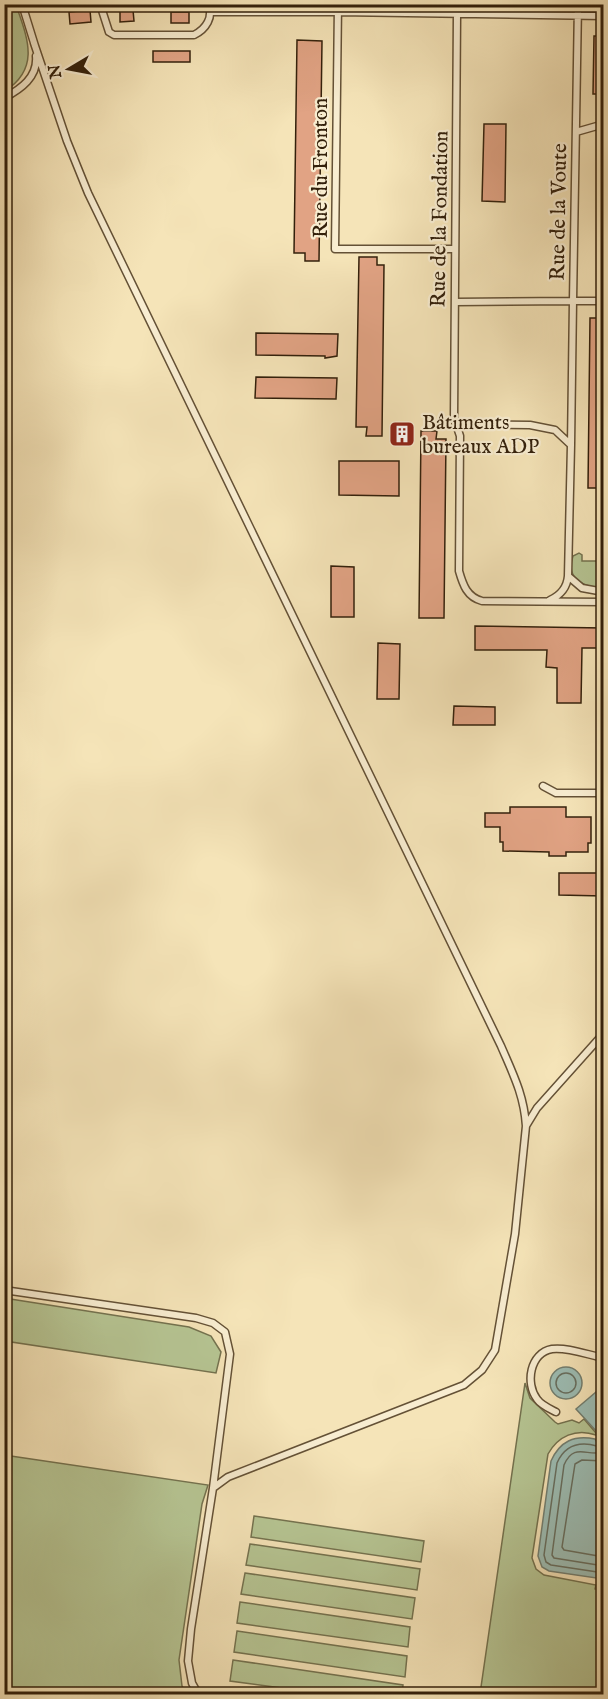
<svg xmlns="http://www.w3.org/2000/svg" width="608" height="1699" font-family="'IM FELL English',serif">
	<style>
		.green { fill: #b6c593; stroke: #74724f; stroke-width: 1.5 }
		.water { fill: #9dbeb5; stroke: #737f71; stroke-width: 1.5 }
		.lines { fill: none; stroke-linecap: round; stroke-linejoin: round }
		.shore { stroke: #686f60; stroke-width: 1.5 }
		.building { fill: #e1a384; stroke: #33200b; stroke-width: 1.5 }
		.service-casing { stroke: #645136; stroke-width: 9 }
		.service { stroke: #f8edd1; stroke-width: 6 }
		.labels { text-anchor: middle; stroke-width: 4.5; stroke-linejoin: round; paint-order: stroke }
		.street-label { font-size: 21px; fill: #33200b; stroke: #f8edd1 }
		.poi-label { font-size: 21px; fill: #33200b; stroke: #f8edd1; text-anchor: start }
	</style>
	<rect width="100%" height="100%" fill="#f5e4b8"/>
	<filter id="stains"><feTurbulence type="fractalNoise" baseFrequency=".00333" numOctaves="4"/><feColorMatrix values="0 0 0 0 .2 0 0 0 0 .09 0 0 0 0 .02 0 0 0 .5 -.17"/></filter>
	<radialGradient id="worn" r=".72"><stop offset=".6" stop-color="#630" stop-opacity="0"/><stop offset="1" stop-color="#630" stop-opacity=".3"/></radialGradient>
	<path class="green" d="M 5,4 L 16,5 C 27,37 41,68 5,91 Z
		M 579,553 L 582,555 L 582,561 L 603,561 L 603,588 C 584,587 565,580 573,556 Z
		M 4,1298 L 189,1327 L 211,1336 L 221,1352 L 216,1373 L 5,1341 Z
		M 525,1383 L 530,1398 L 555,1422 L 558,1424 L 572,1420 L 579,1423 L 584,1419 L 596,1433 L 596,1435 C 576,1428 558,1436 548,1454 L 532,1558 L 536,1569 L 544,1575 L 596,1585 L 595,1589 L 601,1590 L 603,1586 L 603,1694 L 480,1694 Z
		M 4,1455 L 208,1485 L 202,1504 L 179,1660 L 182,1686 L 187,1694 L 5,1694 Z
		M 254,1516 L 424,1541 L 421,1562 L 251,1537 Z
		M 250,1544 L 420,1569 L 417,1590 L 246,1565 Z
		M 245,1573 L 415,1598 L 412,1619 L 241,1594 Z
		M 240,1602 L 410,1627 L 408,1647 L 237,1623 Z
		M 237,1631 L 407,1656 L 405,1677 L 234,1652 Z
		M 233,1660 L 403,1685 L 402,1694 L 326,1694 L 230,1681 Z"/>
	<path class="water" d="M550 1383a16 16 0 1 1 32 0a16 16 0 1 1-32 0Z
		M 596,1392 L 604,1401 L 603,1579 L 549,1571 L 542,1567 L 538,1556 L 551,1461 C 560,1441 574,1435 595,1439 L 601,1448 L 603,1447 L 598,1441 L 598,1433 L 576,1409 Z"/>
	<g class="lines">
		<path class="shore" d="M556 1383a10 10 0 1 1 20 0a10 10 0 1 1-20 0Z
			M 604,1441 L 597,1446 C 579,1441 565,1445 557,1463 L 544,1555 L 546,1562 L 551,1565 L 604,1573
			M 604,1452 C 587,1457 574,1442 564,1465 L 552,1555 L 554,1558 L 604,1566
			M 604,1461 L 582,1460 L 575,1464 L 562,1547 L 564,1550 L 604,1557"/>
	</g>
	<path class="building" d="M 90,10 L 91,22 L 70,24 L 69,12 Z
		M 133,10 L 134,21 L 120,22 L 120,11 Z
		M 171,12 L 189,12 L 189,23 L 171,23 Z
		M 594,36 L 603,36 L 603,94 L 593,94 Z
		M 297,40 L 322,41 L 319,261 L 305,261 L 305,253 L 294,253 Z
		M 153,51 L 190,51 L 190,62 L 153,62 Z
		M 484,124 L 506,124 L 505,202 L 482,201 Z
		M 359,257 L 377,257 L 377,265 L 384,265 L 382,436 L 366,436 L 367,427 L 356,427 Z
		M 590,318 L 603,318 L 603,488 L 588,488 Z
		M 256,333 L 338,334 L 337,356 L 325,358 L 325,356 L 256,355 Z
		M 256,377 L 337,378 L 336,399 L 255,398 Z
		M 421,431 L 437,431 L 436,439 L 446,439 L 444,618 L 419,618 Z
		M 339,461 L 399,461 L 399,496 L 339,495 Z
		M 331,566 L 354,567 L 354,617 L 331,617 Z
		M 475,626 L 603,628 L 603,648 L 582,648 L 581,703 L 557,703 L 557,668 L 546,667 L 547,650 L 475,650 Z
		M 378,643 L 400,644 L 399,699 L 377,699 Z
		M 454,706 L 495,707 L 495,725 L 453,725 Z
		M 510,807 L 566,807 L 566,817 L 591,817 L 591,843 L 588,843 L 588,852 L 566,852 L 566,856 L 549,856 L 549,852 L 503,851 L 503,842 L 500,842 L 500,827 L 485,827 L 485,813 L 510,813 Z
		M 559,873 L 603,873 L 603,896 L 559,895 Z"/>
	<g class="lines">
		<defs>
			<path id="service" d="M 22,4 L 35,46
				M 100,4 L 109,32 L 114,35 L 194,35 C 206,29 214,17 208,4
				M 338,4 L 335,249 L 455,249
				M 211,12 L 338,12 L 604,16
				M 457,14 L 454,418 L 460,436 L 459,571 C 463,585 467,597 482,601 L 604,602
				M 478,14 L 479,4
				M 34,43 L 67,141 L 88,193 L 501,1046 C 513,1074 524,1095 526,1126 L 515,1234 L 495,1350 L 482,1370 L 464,1385 L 228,1477 L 213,1488 L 191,1629 L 188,1661 L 192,1683 L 198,1694
				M 4,98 C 21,89 38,77 36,56
				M 576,132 L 604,124
				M 455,302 L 573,301 L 578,4
				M 457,424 L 530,425 L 555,430 L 571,445 L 568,576 L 582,588 L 604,592
				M 571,445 L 573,301 L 604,301
				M 550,600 C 561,595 567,588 568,576
				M 543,786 L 556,793 L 604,793
				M 526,1126 L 537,1108 L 604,1033
				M 4,1290 L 196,1318 L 213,1323 L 225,1332 L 230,1354 L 213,1488
				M 556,1412 C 550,1409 541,1405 537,1399 C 525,1383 530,1353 552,1349 C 568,1347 588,1355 604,1358"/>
		</defs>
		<use href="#service" class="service-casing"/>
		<use href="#service" class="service"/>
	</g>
	<defs>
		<symbol id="building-square" viewBox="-11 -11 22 22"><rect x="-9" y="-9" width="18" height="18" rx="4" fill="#8f2418" stroke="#f8edd1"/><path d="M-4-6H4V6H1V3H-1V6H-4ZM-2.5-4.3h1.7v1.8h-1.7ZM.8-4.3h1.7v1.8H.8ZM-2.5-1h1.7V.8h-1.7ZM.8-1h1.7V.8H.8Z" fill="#fff"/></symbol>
	</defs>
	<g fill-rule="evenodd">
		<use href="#building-square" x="387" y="419" width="30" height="30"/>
	</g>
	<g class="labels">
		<g class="street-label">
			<text transform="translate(320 168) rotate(-90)" y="7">Rue du Fronton</text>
			<text transform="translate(558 212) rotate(-89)" y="7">Rue de la Voute</text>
			<text transform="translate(439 219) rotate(-89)" y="7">Rue de la Fondation</text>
		</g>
		<g class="poi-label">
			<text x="422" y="429">Bâtiments<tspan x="422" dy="24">bureaux ADP</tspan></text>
		</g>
	</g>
	<rect width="608" height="1699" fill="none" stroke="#f5e4b8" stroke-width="24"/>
	<rect x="6" y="6" width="596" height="1687" fill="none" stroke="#33200b" stroke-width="3"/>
	<rect x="12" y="12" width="584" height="1675" fill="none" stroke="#33200b" stroke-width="1.5"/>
	<g transform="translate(69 69) rotate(260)" stroke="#f8edd1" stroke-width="4.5" paint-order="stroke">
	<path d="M0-4.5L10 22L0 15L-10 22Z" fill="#33200b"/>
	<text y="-9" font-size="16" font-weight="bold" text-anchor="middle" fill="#33200b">N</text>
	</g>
	<rect width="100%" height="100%" filter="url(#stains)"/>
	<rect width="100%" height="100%" fill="url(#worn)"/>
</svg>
